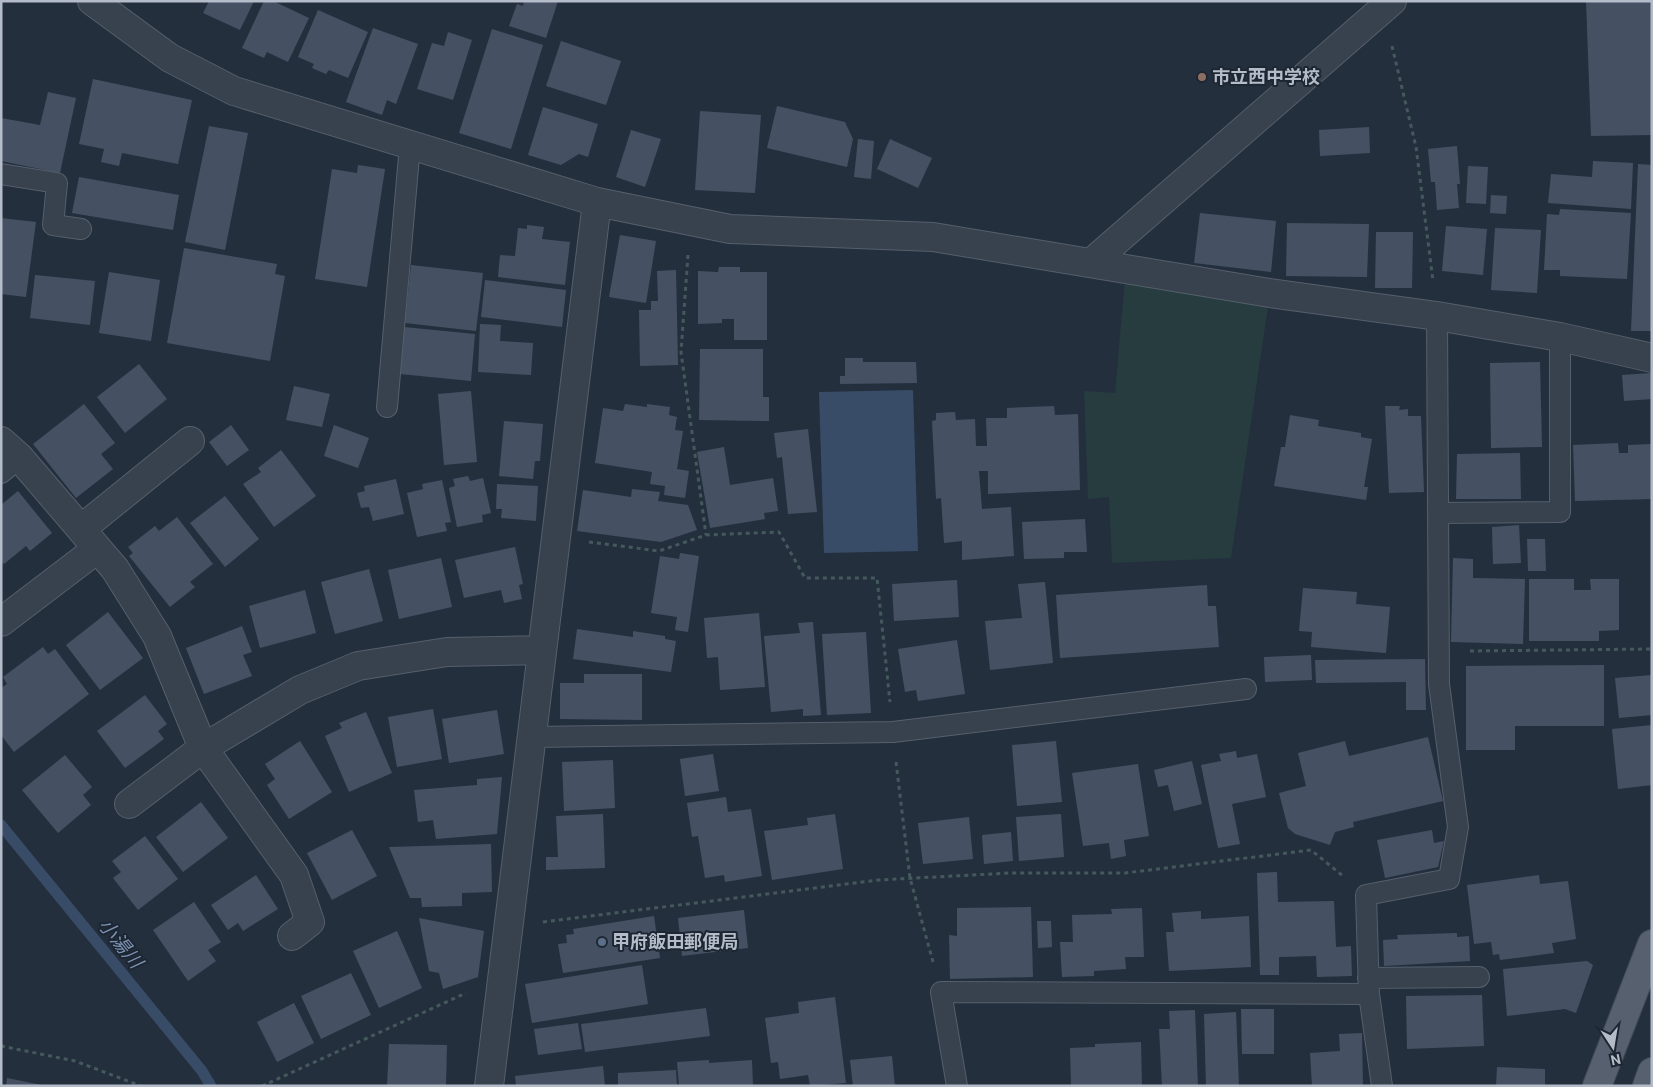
<svg xmlns="http://www.w3.org/2000/svg" width="1653" height="1087" font-family="Roboto,'Noto Sans JP',sans-serif">
	<style>
		.green { fill: #263c3f }
		.water { fill: #394c67 }
		.lines { fill: none; stroke-linecap: round; stroke-linejoin: round }
		.stream { stroke: #394c67; stroke-width: 11 }
		.building { fill: #455162 }
		.service-casing { stroke: #565f6c; stroke-width: 22 }
		.minor-casing { stroke: #565f6c; stroke-width: 30 }
		.primary-casing { stroke: #414a57; stroke-width: 30 }
		.path { stroke: #44595c; stroke-width: 3; stroke-dasharray: 4 4; stroke-linecap: butt }
		.service { stroke: #38414e; stroke-width: 20 }
		.minor { stroke: #38414e; stroke-width: 28 }
		.primary { stroke: #56606e; stroke-width: 28 }
		.education-dot { fill: #8d6e63; stroke: #1d2633; stroke-width: 2 }
		.service-dot { fill: #5c6f8a; stroke: #1d2633; stroke-width: 2 }
		.labels { text-anchor: middle; stroke-width: 4; stroke-linejoin: round; paint-order: stroke }
		.poi-label { font-size: 18px; font-weight: bold; fill: #b4bcc9; stroke: #1d2633; text-anchor: start }
		.water-label { font-size: 19px; font-style: italic; fill: #7c92b1; stroke: #1d2633 }
	</style>
	<rect width="100%" height="100%" fill="#242f3e"/>
	<path class="green" d="M 1126,268 L 1270,293 L 1231,558 L 1112,563 L 1109,497 L 1088,499 L 1084,391 L 1115,393 Z"/>
	<path class="water" d="M 913,390 L 918,551 L 824,553 L 819,392 Z"/>
	<g class="lines">
		<path class="stream" d="M 1,825 L 202,1071 L 211,1086"/>
	</g>
	<path class="building" d="M 209,1 L 254,1 L 240,30 L 203,13 Z
		M 264,1 L 273,1 L 309,18 L 288,62 L 267,52 L 264,58 L 242,48 Z
		M 524,1 L 558,1 L 546,38 L 509,26 L 517,4 L 523,6 Z
		M 1586,1 L 1652,1 L 1652,135 L 1591,136 Z
		M 318,10 L 368,32 L 348,78 L 329,70 L 326,74 L 312,68 L 314,64 L 298,57 Z
		M 373,28 L 418,44 L 396,104 L 387,100 L 382,115 L 346,102 Z
		M 492,29 L 543,45 L 511,149 L 459,133 Z
		M 448,32 L 472,40 L 453,100 L 417,89 L 432,43 L 444,46 Z
		M 561,41 L 621,61 L 606,105 L 546,86 Z
		M 93,79 L 192,100 L 178,164 L 122,153 L 119,166 L 101,162 L 104,149 L 79,144 Z
		M 48,92 L 76,98 L 60,173 L 1,161 L 1,118 L 40,125 Z
		M 777,106 L 845,122 L 853,139 L 847,167 L 767,148 Z
		M 543,107 L 598,124 L 588,157 L 579,154 L 561,165 L 528,155 Z
		M 700,111 L 761,115 L 755,193 L 695,190 Z
		M 209,126 L 248,133 L 225,250 L 185,242 Z
		M 1369,127 L 1370,153 L 1320,156 L 1319,130 Z
		M 631,130 L 661,139 L 645,187 L 616,177 Z
		M 858,139 L 874,141 L 871,179 L 854,177 Z
		M 890,139 L 932,158 L 918,188 L 877,169 Z
		M 1457,146 L 1460,184 L 1457,184 L 1459,208 L 1437,210 L 1435,182 L 1431,182 L 1428,149 Z
		M 1593,161 L 1633,163 L 1631,209 L 1548,203 L 1551,174 L 1592,177 Z
		M 1638,164 L 1652,165 L 1652,331 L 1631,331 Z
		M 358,165 L 385,169 L 367,287 L 315,279 L 332,169 L 357,173 Z
		M 1468,166 L 1488,167 L 1486,204 L 1466,203 Z
		M 79,177 L 179,195 L 173,230 L 72,213 Z
		M 1491,195 L 1507,196 L 1506,214 L 1490,213 Z
		M 1560,209 L 1631,213 L 1627,279 L 1560,276 L 1560,270 L 1544,270 L 1547,214 L 1559,215 Z
		M 1200,213 L 1276,221 L 1271,272 L 1194,263 Z
		M 1,218 L 36,222 L 26,297 L 1,294 Z
		M 1287,223 L 1369,224 L 1367,277 L 1286,276 Z
		M 527,225 L 544,227 L 542,239 L 570,242 L 565,285 L 498,277 L 500,255 L 515,256 L 518,228 L 527,229 Z
		M 1446,226 L 1487,229 L 1483,275 L 1442,271 Z
		M 1495,228 L 1541,230 L 1537,293 L 1491,290 Z
		M 1376,232 L 1413,232 L 1412,288 L 1375,288 Z
		M 620,235 L 656,241 L 646,303 L 609,297 Z
		M 184,248 L 277,264 L 275,274 L 285,276 L 270,361 L 167,343 Z
		M 411,265 L 483,273 L 476,331 L 405,323 Z
		M 719,267 L 740,267 L 740,272 L 767,272 L 767,340 L 734,340 L 734,319 L 722,319 L 722,323 L 698,324 L 698,271 L 718,272 Z
		M 676,270 L 678,365 L 640,366 L 639,310 L 651,310 L 651,301 L 658,301 L 657,271 Z
		M 109,272 L 160,280 L 151,341 L 99,333 Z
		M 35,275 L 95,281 L 90,325 L 30,318 Z
		M 485,280 L 566,290 L 562,327 L 481,317 Z
		M 480,324 L 501,325 L 500,341 L 533,343 L 531,375 L 478,372 Z
		M 404,327 L 475,334 L 471,381 L 400,374 Z
		M 700,349 L 763,349 L 763,397 L 769,397 L 769,421 L 699,420 Z
		M 845,358 L 863,358 L 863,362 L 916,362 L 917,383 L 840,384 L 840,376 L 845,376 Z
		M 1540,362 L 1542,447 L 1491,448 L 1490,363 Z
		M 139,364 L 167,399 L 125,433 L 97,397 Z
		M 1651,373 L 1652,399 L 1624,401 L 1622,375 Z
		M 294,386 L 330,394 L 322,427 L 286,420 Z
		M 471,391 L 477,462 L 444,465 L 438,394 Z
		M 84,404 L 115,443 L 101,454 L 113,469 L 76,498 L 33,444 Z
		M 625,404 L 647,407 L 647,404 L 670,407 L 669,415 L 677,417 L 675,430 L 683,431 L 677,469 L 689,471 L 685,498 L 664,495 L 665,486 L 650,484 L 652,472 L 595,463 L 603,408 L 623,411 Z
		M 1054,406 L 1055,415 L 1078,414 L 1080,490 L 988,494 L 988,471 L 979,471 L 982,509 L 1011,507 L 1014,556 L 962,560 L 962,541 L 944,543 L 941,498 L 936,499 L 932,421 L 936,420 L 936,413 L 955,412 L 956,420 L 975,419 L 976,446 L 987,446 L 986,418 L 1007,418 L 1007,408 Z
		M 1385,406 L 1400,406 L 1399,410 L 1408,409 L 1408,416 L 1421,416 L 1424,492 L 1389,493 Z
		M 1290,415 L 1319,420 L 1318,426 L 1361,433 L 1361,437 L 1372,439 L 1364,487 L 1368,487 L 1366,500 L 1274,486 L 1281,447 L 1285,447 Z
		M 504,421 L 543,424 L 540,461 L 535,461 L 533,479 L 499,476 Z
		M 231,425 L 249,450 L 227,466 L 209,442 Z
		M 334,425 L 369,438 L 358,468 L 324,456 Z
		M 808,429 L 817,512 L 788,514 L 782,457 L 777,458 L 774,433 Z
		M 1618,443 L 1619,453 L 1628,453 L 1628,445 L 1652,444 L 1652,499 L 1575,501 L 1573,445 Z
		M 724,447 L 730,485 L 773,478 L 778,511 L 764,513 L 765,519 L 710,528 L 697,452 Z
		M 281,450 L 316,496 L 274,527 L 243,484 L 261,472 L 258,468 Z
		M 1520,453 L 1521,499 L 1456,499 L 1457,454 Z
		M 468,476 L 470,481 L 483,478 L 491,513 L 482,515 L 483,522 L 457,527 L 449,488 L 455,486 L 453,479 Z
		M 396,479 L 404,514 L 373,521 L 369,507 L 361,508 L 357,493 L 365,491 L 364,486 Z
		M 442,480 L 451,522 L 445,523 L 447,531 L 417,537 L 407,493 L 423,489 L 422,484 Z
		M 497,484 L 538,486 L 536,521 L 501,518 L 502,509 L 496,509 Z
		M 632,489 L 660,492 L 658,501 L 688,505 L 697,530 L 661,542 L 577,531 L 583,490 L 631,497 Z
		M 18,491 L 52,533 L 30,551 L 26,546 L 4,564 L 1,561 L 1,505 Z
		M 225,496 L 259,539 L 225,567 L 190,523 Z
		M 177,517 L 213,564 L 190,582 L 195,587 L 170,607 L 129,556 L 133,553 L 128,547 L 155,526 L 159,531 Z
		M 1085,519 L 1087,552 L 1064,552 L 1064,558 L 1024,559 L 1022,522 Z
		M 1519,525 L 1521,563 L 1493,564 L 1492,527 Z
		M 1527,539 L 1545,539 L 1546,571 L 1528,571 Z
		M 515,547 L 523,584 L 519,585 L 522,599 L 504,603 L 501,590 L 464,598 L 455,560 Z
		M 680,553 L 699,556 L 688,632 L 675,630 L 677,617 L 651,613 L 660,556 L 679,559 Z
		M 441,558 L 452,607 L 399,619 L 388,570 Z
		M 1453,558 L 1473,559 L 1473,578 L 1525,579 L 1523,644 L 1451,642 Z
		M 369,569 L 383,621 L 335,634 L 321,582 Z
		M 1529,579 L 1574,579 L 1574,590 L 1591,590 L 1590,579 L 1619,579 L 1619,630 L 1599,631 L 1599,641 L 1529,641 Z
		M 957,580 L 959,617 L 894,621 L 892,584 Z
		M 1045,582 L 1053,663 L 990,670 L 985,621 L 1022,618 L 1018,584 Z
		M 1207,585 L 1208,606 L 1216,606 L 1219,647 L 1060,658 L 1056,595 Z
		M 1303,588 L 1357,592 L 1356,604 L 1390,607 L 1386,653 L 1311,647 L 1312,632 L 1299,631 Z
		M 305,590 L 316,633 L 260,648 L 249,606 Z
		M 108,612 L 143,658 L 100,690 L 66,645 Z
		M 759,613 L 765,687 L 720,690 L 718,657 L 707,658 L 704,618 Z
		M 813,622 L 821,715 L 803,716 L 803,709 L 771,712 L 764,636 L 800,633 L 798,623 Z
		M 242,626 L 252,652 L 243,655 L 252,676 L 204,694 L 186,648 Z
		M 577,629 L 633,637 L 633,631 L 665,636 L 665,639 L 676,641 L 671,672 L 573,659 Z
		M 866,632 L 871,713 L 827,715 L 822,634 Z
		M 957,640 L 965,694 L 918,701 L 916,690 L 905,692 L 898,649 Z
		M 43,647 L 48,654 L 55,649 L 89,694 L 14,752 L 1,735 L 1,688 L 7,684 L 3,677 Z
		M 1311,655 L 1312,680 L 1265,682 L 1264,657 Z
		M 1425,659 L 1426,710 L 1406,710 L 1406,682 L 1316,683 L 1315,660 Z
		M 1604,665 L 1604,726 L 1515,726 L 1515,750 L 1466,750 L 1466,666 Z
		M 584,674 L 642,674 L 642,720 L 560,719 L 560,683 L 584,683 Z
		M 1652,675 L 1652,715 L 1619,718 L 1615,678 Z
		M 145,695 L 167,724 L 158,731 L 164,739 L 125,768 L 97,731 Z
		M 433,709 L 442,759 L 397,767 L 388,717 Z
		M 497,710 L 504,754 L 449,763 L 442,719 Z
		M 366,712 L 392,773 L 349,792 L 325,736 L 342,728 L 339,723 Z
		M 1652,725 L 1652,785 L 1618,789 L 1612,729 Z
		M 1428,737 L 1443,801 L 1353,822 L 1354,827 L 1335,832 L 1330,845 L 1295,834 L 1288,828 L 1279,793 L 1306,786 L 1298,753 L 1345,741 L 1349,756 Z
		M 300,741 L 332,792 L 289,819 L 267,785 L 275,779 L 265,764 Z
		M 1056,741 L 1062,802 L 1017,806 L 1012,745 Z
		M 1236,751 L 1237,758 L 1257,754 L 1266,797 L 1232,804 L 1240,844 L 1218,848 L 1201,765 L 1221,761 L 1219,754 Z
		M 713,754 L 719,791 L 685,796 L 680,759 Z
		M 65,755 L 92,787 L 83,795 L 91,805 L 58,833 L 22,790 Z
		M 613,760 L 615,808 L 564,811 L 562,762 Z
		M 1192,761 L 1202,804 L 1174,811 L 1168,785 L 1158,787 L 1154,770 Z
		M 1138,764 L 1149,836 L 1124,840 L 1126,856 L 1111,859 L 1109,843 L 1083,846 L 1072,773 Z
		M 502,777 L 497,834 L 436,839 L 433,820 L 418,822 L 414,790 L 477,785 L 477,779 Z
		M 726,797 L 728,812 L 751,809 L 762,876 L 725,882 L 724,875 L 705,878 L 698,836 L 692,837 L 687,803 Z
		M 201,802 L 228,838 L 183,872 L 156,837 Z
		M 603,814 L 605,868 L 546,870 L 546,857 L 558,857 L 556,816 Z
		M 835,814 L 843,869 L 772,880 L 764,831 L 808,825 L 807,818 Z
		M 1061,814 L 1064,857 L 1019,861 L 1016,817 Z
		M 969,817 L 973,859 L 923,864 L 918,823 Z
		M 352,830 L 377,876 L 332,900 L 307,853 Z
		M 1432,830 L 1434,843 L 1444,841 L 1438,867 L 1385,878 L 1377,840 Z
		M 1011,832 L 1013,861 L 984,864 L 982,835 Z
		M 145,836 L 178,879 L 138,910 L 113,878 L 121,872 L 112,861 Z
		M 491,844 L 492,892 L 462,893 L 462,906 L 422,907 L 421,898 L 410,898 L 389,847 Z
		M 1277,872 L 1278,902 L 1334,901 L 1336,947 L 1351,946 L 1352,976 L 1317,977 L 1316,956 L 1279,957 L 1279,975 L 1260,975 L 1257,873 Z
		M 256,875 L 278,909 L 243,931 L 238,923 L 228,930 L 211,905 Z
		M 1539,875 L 1540,884 L 1568,881 L 1576,939 L 1552,943 L 1554,953 L 1500,960 L 1499,954 L 1493,955 L 1491,942 L 1474,944 L 1467,885 Z
		M 194,902 L 221,942 L 208,950 L 216,961 L 188,981 L 153,930 Z
		M 1031,907 L 1033,977 L 950,979 L 949,935 L 957,936 L 957,908 Z
		M 1142,908 L 1144,957 L 1125,957 L 1126,969 L 1094,971 L 1094,976 L 1062,977 L 1060,942 L 1073,942 L 1072,915 L 1112,914 L 1111,909 Z
		M 744,910 L 748,948 L 682,956 L 678,918 Z
		M 1201,911 L 1201,919 L 1249,916 L 1251,967 L 1169,971 L 1166,932 L 1174,932 L 1172,913 Z
		M 654,916 L 660,958 L 563,973 L 558,944 L 567,943 L 566,935 L 574,934 L 573,929 Z
		M 419,918 L 484,931 L 478,977 L 443,989 L 439,973 L 429,971 Z
		M 1037,921 L 1051,921 L 1052,947 L 1038,948 Z
		M 397,931 L 422,988 L 379,1008 L 353,951 Z
		M 1457,933 L 1457,937 L 1469,936 L 1470,961 L 1384,966 L 1383,940 L 1398,939 L 1397,935 Z
		M 1587,961 L 1593,965 L 1576,1013 L 1565,1009 L 1507,1016 L 1503,969 Z
		M 642,965 L 648,1004 L 532,1023 L 525,984 Z
		M 351,973 L 371,1015 L 321,1039 L 301,996 Z
		M 1482,995 L 1484,1046 L 1407,1049 L 1406,996 Z
		M 835,997 L 846,1083 L 810,1086 L 808,1075 L 780,1079 L 778,1062 L 771,1063 L 765,1018 L 799,1013 L 798,1002 Z
		M 294,1003 L 314,1043 L 277,1062 L 257,1022 Z
		M 706,1008 L 710,1036 L 585,1052 L 581,1024 Z
		M 1241,1009 L 1274,1009 L 1274,1054 L 1242,1054 Z
		M 1195,1010 L 1198,1086 L 1162,1086 L 1159,1029 L 1170,1029 L 1169,1011 Z
		M 1236,1012 L 1239,1086 L 1206,1086 L 1204,1014 Z
		M 578,1023 L 582,1049 L 538,1055 L 534,1029 Z
		M 1362,1033 L 1363,1086 L 1312,1086 L 1310,1053 L 1340,1051 L 1339,1034 Z
		M 1141,1042 L 1142,1086 L 1071,1086 L 1070,1048 L 1095,1047 L 1095,1044 Z
		M 389,1044 L 447,1045 L 446,1086 L 387,1086 Z
		M 892,1056 L 895,1086 L 853,1086 L 850,1060 Z
		M 709,1060 L 709,1063 L 752,1060 L 753,1086 L 679,1086 L 677,1062 Z
		M 603,1066 L 605,1086 L 516,1086 L 515,1076 Z
		M 1497,1067 L 1545,1069 L 1545,1086 L 1496,1086 Z
		M 676,1070 L 677,1086 L 618,1086 L 618,1073 Z
		M 7,1078 L 42,1085 L 42,1086 L 6,1086 Z"/>
	<g class="lines">
		<defs>
			<path id="service" d="M 1,174 L 57,183 L 53,225 L 81,229
				M 387,407 L 410,145
				M 1,473 L 20,458
				M 1439,513 L 1560,512 L 1560,337
				M 532,737 L 893,732 L 1246,689
				M 1368,978 L 1479,977
				M 957,1086 L 941,992 L 1369,994
				M 1382,1086 L 1369,994 L 1366,895 L 1449,879 L 1458,827 L 1439,684 L 1437,316"/>
			<path id="minor" d="M 92,1 L 170,58 L 234,91 L 597,202 L 730,229 L 933,237 L 1270,293 L 1437,316 L 1560,337 L 1652,358
				M 1092,262 L 1392,1
				M 1,441 L 20,458 L 115,569 L 157,636 L 203,748 L 300,690 L 358,666 L 447,652 L 542,650
				M 81,529 L 190,441
				M 1,622 L 97,549
				M 129,804 L 203,748 L 294,875 L 310,922 L 292,936
				M 489,1086 L 597,202"/>
			<path id="primary" d="M 1597,1086 L 1652,944
				M 1647,1086 L 1652,1072"/>
		</defs>
		<use href="#service" class="service-casing"/>
		<use href="#minor" class="minor-casing"/>
		<use href="#primary" class="primary-casing"/>
		<path class="path" d="M 1392,46 L 1416,147 L 1433,281
			M 688,255 L 681,352 L 706,535
			M 589,542 L 659,551 L 706,535 L 779,532 L 805,578 L 877,578 L 890,702
			M 1470,651 L 1652,649
			M 896,762 L 910,878 L 933,962
			M 543,922 L 879,880 L 1010,873 L 1125,873 L 1311,850 L 1343,876
			M 1,1046 L 75,1061 L 141,1086
			M 262,1086 L 466,993"/>
		<use href="#service" class="service"/>
		<use href="#minor" class="minor"/>
		<use href="#primary" class="primary"/>
	</g>
	<circle class="education-dot" cx="1202" cy="77" r="5"/>
	<circle class="service-dot" cx="602" cy="942" r="5"/>
	<g class="labels">
		<g class="poi-label">
			<text x="1212" y="83">市立西中学校</text>
			<text x="612" y="948">甲府飯田郵便局</text>
		</g>
		<g class="water-label">
			<text transform="translate(121 943) rotate(51)" y="7">小湯川</text>
		</g>
	</g>
	<rect width="1653" height="1087" fill="none" stroke="#b4bcc9" stroke-width="5"/>
	<g transform="translate(1613 1047) rotate(168)" stroke="#1d2633" stroke-width="4" paint-order="stroke">
	<path d="M0-4L9 19L0 12L-9 19Z" fill="#b4bcc9"/>
	<text y="-8" font-size="14" font-weight="bold" text-anchor="middle" fill="#b4bcc9">N</text>
	</g>
</svg>
